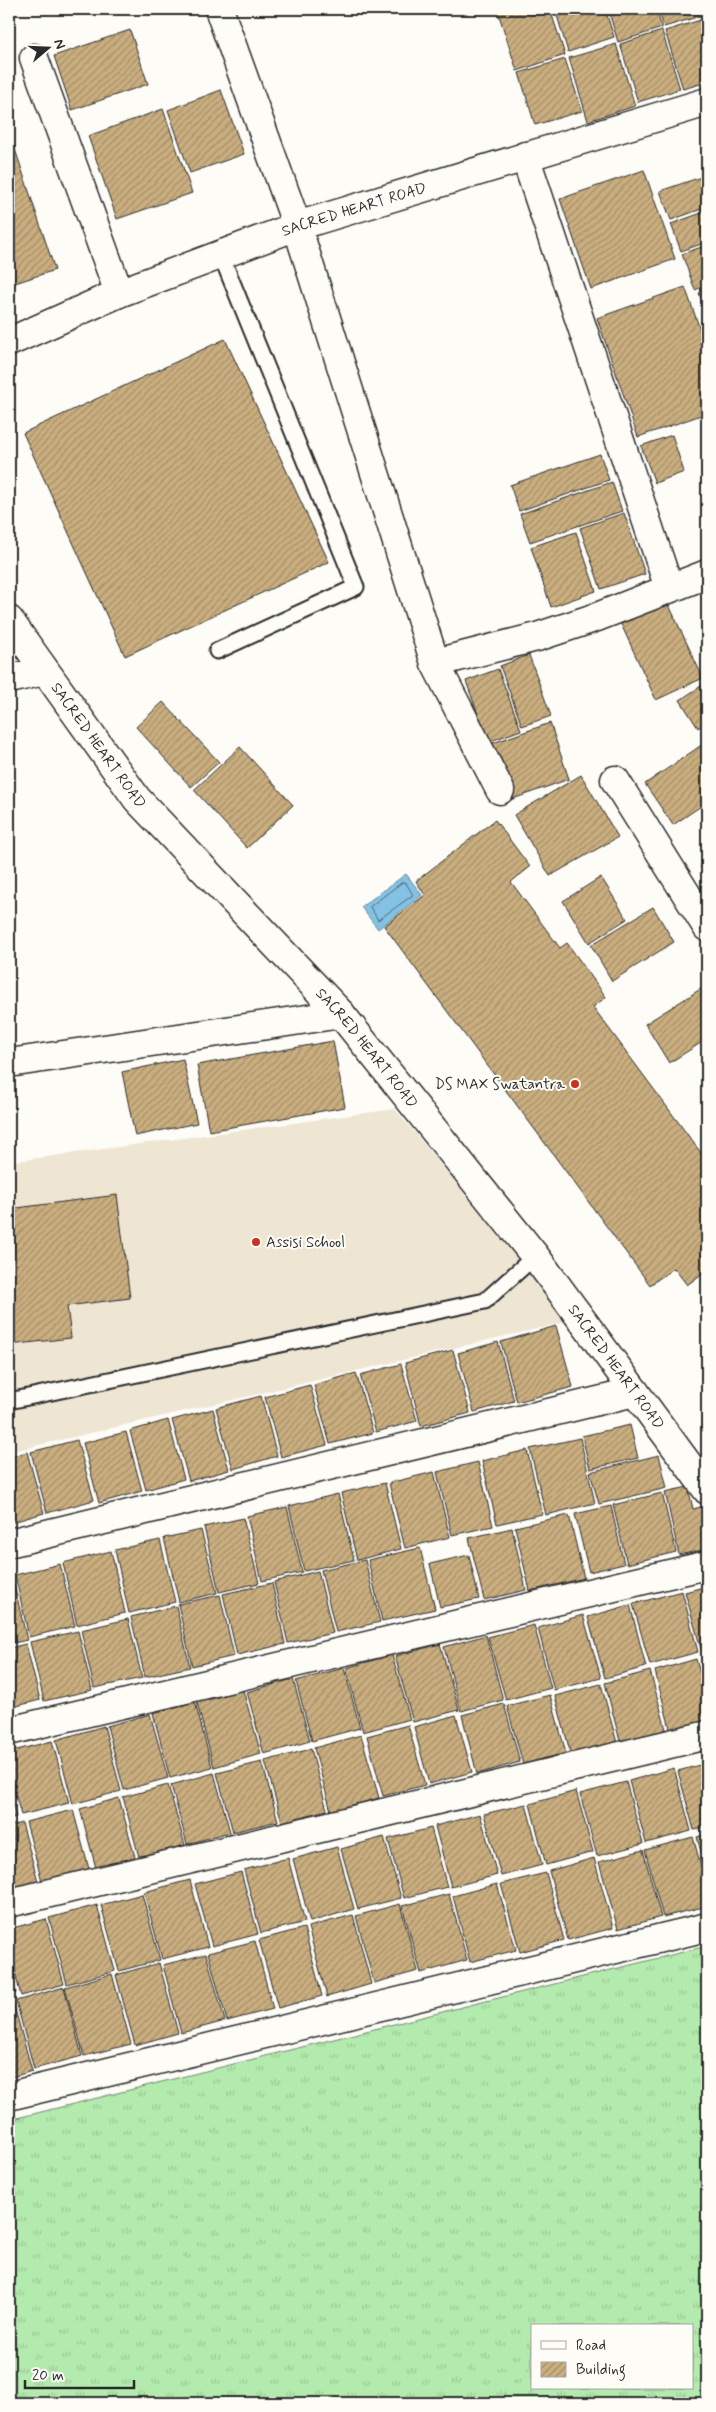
<svg xmlns="http://www.w3.org/2000/svg" width="716" height="2412" font-family="Mynerve,sans-serif">
	<style>
		.built { fill: #eee5d3 }
		.grass { fill: url(#grass-tufts); stroke: #6f8a6c; fill-rule: evenodd }
		.water { fill: #84c2e4; stroke: #60869a }
		.lines { fill: none; stroke-linecap: round; stroke-linejoin: round }
		.shore { stroke: #4f6775; stroke-width: 1 }
		.building { fill: url(#building-hatch); stroke: #2b2b2b }
		.service-casing { stroke: #2b2b2b; stroke-width: 19 }
		.minor-casing { stroke: #2b2b2b; stroke-width: 31 }
		.service { stroke: #fdfcf7; stroke-width: 15 }
		.minor { stroke: #fdfcf7; stroke-width: 28 }
		.poi-dot { fill: #c8321e; stroke: #fdfcf7; stroke-width: 2 }
		.labels { text-anchor: middle; stroke-width: 4; stroke-linejoin: round; paint-order: stroke }
		.street-label { font-size: 15px; fill: #2b2b2b; stroke: #fdfcf7 }
		.poi-label { font-size: 15px; fill: #2b2b2b; stroke: #fdfcf7; text-anchor: end }
	</style>
	<defs>
		<pattern id="grass-tufts" width="24" height="20" patternUnits="userSpaceOnUse" patternTransform="scale(1.25)"><rect width="24" height="20" fill="#b3eaad"/><path d="M3 7l-1-3M5 7V3M7 7l1-3M15 17l-1-3M17 17v-4M19 17l1-3" fill="none" stroke="#9ac995"/></pattern>
		<pattern id="building-hatch" width="6" height="6" patternUnits="userSpaceOnUse" patternTransform="scale(1.25)"><rect width="6" height="6" fill="#caae7f"/><path d="M-1 1l2-2M0 6l6-6M5 7l2-2" fill="none" stroke="#a48e68"/></pattern>
	</defs>
	<rect width="100%" height="100%" fill="#fdfcf7"/>
	<filter id="ink" filterUnits="userSpaceOnUse"><feTurbulence type="fractalNoise" baseFrequency=".02" numOctaves="2"/><feDisplacementMap in="SourceGraphic" scale="10" xChannelSelector="R" yChannelSelector="G"/><feConvolveMatrix kernelMatrix="1 2 1 2 8 2 1 2 1" color-interpolation-filters="sRGB"/></filter>
	<g filter="url(#ink)">
		<path class="built" d="M 395,1109 L 570,1321 L 9,1452 L 9,1162 Z"/>
		<path class="grass" d="M 707,1946 L 707,2400 L 692,2403 L 9,2403 L 9,2120 ZM 532,2326 L 692,2326 L 692,2388 L 532,2388 Z"/>
		<path class="water" d="M 406,874 L 422,895 L 378,929 L 361,907 Z"/>
		<g class="lines">
			<path class="shore" d="M 403,882 L 406,883 L 413,895 L 378,920 L 370,907 Z"/>
		</g>
		<path class="building" d="M 497,9 L 550,9 L 565,55 L 517,71 Z
			M 555,9 L 605,9 L 614,37 L 568,52 Z
			M 608,9 L 656,9 L 662,28 L 618,42 Z
			M 658,9 L 707,9 L 707,14 L 664,27 Z
			M 707,18 L 707,82 L 683,89 L 665,31 Z
			M 130,30 L 148,84 L 72,110 L 54,56 Z
			M 662,31 L 680,89 L 638,102 L 620,44 Z
			M 616,44 L 635,106 L 588,121 L 569,58 Z
			M 565,59 L 582,111 L 535,125 L 519,73 Z
			M 221,90 L 244,154 L 190,173 L 168,110 Z
			M 163,109 L 192,193 L 117,219 L 88,136 Z
			M 9,131 L 55,270 L 9,285 Z
			M 644,170 L 675,259 L 591,289 L 560,199 Z
			M 707,175 L 707,207 L 671,220 L 660,191 Z
			M 707,211 L 707,242 L 681,251 L 671,224 Z
			M 707,245 L 707,285 L 695,290 L 682,254 Z
			M 685,287 L 707,349 L 707,413 L 638,437 L 597,318 Z
			M 707,290 L 707,315 L 699,293 Z
			M 225,339 L 329,562 L 125,656 L 23,433 Z
			M 672,435 L 684,472 L 655,483 L 641,446 Z
			M 600,454 L 609,480 L 519,511 L 510,485 Z
			M 612,482 L 622,511 L 530,542 L 520,514 Z
			M 624,513 L 645,574 L 601,589 L 580,528 Z
			M 576,532 L 596,591 L 551,607 L 531,547 Z
			M 668,603 L 703,678 L 656,700 L 621,624 Z
			M 529,655 L 551,716 L 522,726 L 500,666 Z
			M 498,669 L 521,730 L 488,742 L 466,681 Z
			M 707,682 L 707,722 L 698,728 L 680,700 Z
			M 163,702 L 219,762 L 191,787 L 136,727 Z
			M 550,723 L 569,779 L 510,800 L 490,744 Z
			M 703,744 L 707,750 L 707,802 L 673,825 L 645,784 Z
			M 240,747 L 293,805 L 247,848 L 194,790 Z
			M 581,775 L 618,837 L 550,876 L 514,815 Z
			M 495,820 L 530,867 L 511,882 L 560,948 L 567,943 L 606,997 L 593,1007 L 707,1161 L 707,1270 L 687,1285 L 674,1268 L 650,1285 L 384,926 L 425,895 L 416,881 Z
			M 707,862 L 707,877 L 700,867 Z
			M 601,877 L 627,919 L 589,943 L 563,901 Z
			M 653,907 L 674,942 L 612,981 L 591,945 Z
			M 707,985 L 707,1039 L 669,1063 L 645,1024 Z
			M 333,1041 L 345,1107 L 209,1131 L 197,1065 Z
			M 183,1059 L 197,1123 L 135,1136 L 122,1072 Z
			M 117,1195 L 130,1298 L 67,1306 L 71,1338 L 9,1345 L 9,1209 Z
			M 556,1326 L 573,1387 L 517,1402 L 501,1342 Z
			M 498,1342 L 514,1401 L 474,1412 L 458,1353 Z
			M 453,1350 L 470,1413 L 421,1426 L 405,1363 Z
			M 401,1364 L 417,1421 L 376,1432 L 360,1375 Z
			M 356,1373 L 373,1433 L 330,1444 L 314,1385 Z
			M 310,1385 L 327,1445 L 281,1457 L 265,1397 Z
			M 261,1396 L 277,1456 L 233,1469 L 216,1408 Z
			M 213,1409 L 229,1470 L 189,1481 L 172,1420 Z
			M 168,1420 L 184,1479 L 146,1490 L 130,1431 Z
			M 630,1425 L 638,1458 L 590,1469 L 582,1436 Z
			M 126,1432 L 142,1491 L 99,1503 L 83,1443 Z
			M 580,1438 L 595,1503 L 546,1515 L 530,1449 Z
			M 77,1440 L 94,1500 L 47,1513 L 31,1452 Z
			M 527,1450 L 542,1514 L 497,1524 L 482,1461 Z
			M 27,1452 L 44,1513 L 9,1523 L 9,1457 Z
			M 659,1455 L 667,1488 L 599,1504 L 590,1472 Z
			M 478,1462 L 493,1526 L 452,1535 L 437,1472 Z
			M 434,1472 L 450,1537 L 405,1548 L 389,1483 Z
			M 385,1483 L 401,1549 L 357,1560 L 341,1493 Z
			M 688,1487 L 693,1509 L 701,1507 L 704,1520 L 707,1519 L 707,1549 L 679,1555 L 665,1492 Z
			M 662,1493 L 676,1552 L 627,1564 L 613,1505 Z
			M 338,1494 L 354,1560 L 304,1571 L 289,1506 Z
			M 611,1506 L 624,1564 L 589,1572 L 575,1514 Z
			M 287,1507 L 302,1572 L 262,1581 L 247,1516 Z
			M 569,1515 L 584,1578 L 530,1591 L 515,1527 Z
			M 243,1518 L 259,1583 L 219,1592 L 204,1527 Z
			M 512,1528 L 526,1590 L 484,1600 L 469,1538 Z
			M 201,1530 L 217,1593 L 179,1602 L 164,1538 Z
			M 160,1540 L 175,1602 L 129,1613 L 115,1550 Z
			M 420,1548 L 435,1609 L 382,1621 L 368,1560 Z
			M 111,1551 L 125,1613 L 77,1625 L 63,1563 Z
			M 469,1555 L 479,1599 L 440,1607 L 430,1564 Z
			M 365,1560 L 380,1622 L 336,1632 L 321,1570 Z
			M 60,1564 L 75,1626 L 29,1637 L 15,1575 Z
			M 318,1571 L 333,1633 L 288,1643 L 274,1582 Z
			M 9,1576 L 12,1576 L 27,1640 L 9,1644 Z
			M 272,1583 L 285,1644 L 237,1655 L 223,1594 Z
			M 707,1586 L 707,1655 L 703,1656 L 685,1592 Z
			M 682,1591 L 698,1652 L 650,1665 L 633,1604 Z
			M 220,1595 L 234,1656 L 192,1666 L 178,1604 Z
			M 630,1605 L 646,1667 L 605,1678 L 588,1617 Z
			M 176,1606 L 190,1667 L 145,1677 L 131,1617 Z
			M 583,1615 L 601,1678 L 554,1690 L 538,1628 Z
			M 128,1619 L 142,1678 L 94,1688 L 81,1630 Z
			M 534,1625 L 551,1688 L 506,1700 L 488,1637 Z
			M 78,1631 L 92,1690 L 44,1701 L 30,1642 Z
			M 486,1635 L 503,1700 L 461,1711 L 444,1647 Z
			M 26,1644 L 40,1700 L 9,1708 L 9,1648 Z
			M 440,1644 L 459,1710 L 413,1722 L 395,1656 Z
			M 392,1655 L 410,1719 L 363,1732 L 346,1668 Z
			M 707,1658 L 707,1678 L 702,1660 Z
			M 696,1659 L 707,1699 L 707,1722 L 671,1732 L 655,1671 Z
			M 344,1668 L 360,1728 L 312,1741 L 296,1681 Z
			M 650,1671 L 667,1733 L 621,1745 L 605,1683 Z
			M 293,1679 L 310,1741 L 264,1754 L 247,1692 Z
			M 601,1684 L 617,1743 L 571,1755 L 555,1696 Z
			M 243,1690 L 261,1754 L 214,1767 L 197,1703 Z
			M 550,1695 L 566,1753 L 523,1764 L 507,1706 Z
			M 195,1702 L 212,1767 L 170,1778 L 153,1713 Z
			M 504,1704 L 520,1762 L 477,1774 L 462,1715 Z
			M 150,1714 L 168,1778 L 124,1790 L 107,1726 Z
			M 456,1715 L 472,1772 L 429,1784 L 414,1727 Z
			M 408,1725 L 425,1785 L 383,1796 L 367,1736 Z
			M 104,1726 L 121,1791 L 73,1804 L 56,1740 Z
			M 361,1735 L 379,1798 L 331,1811 L 314,1748 Z
			M 52,1741 L 69,1803 L 21,1815 L 9,1771 L 9,1752 Z
			M 311,1749 L 327,1810 L 282,1822 L 265,1761 Z
			M 262,1762 L 278,1821 L 233,1832 L 217,1773 Z
			M 707,1763 L 707,1827 L 694,1830 L 678,1771 Z
			M 674,1768 L 691,1831 L 646,1843 L 629,1781 Z
			M 214,1773 L 230,1832 L 187,1844 L 171,1785 Z
			M 626,1782 L 643,1844 L 597,1856 L 580,1794 Z
			M 168,1785 L 185,1845 L 139,1857 L 123,1797 Z
			M 9,1791 L 16,1817 L 9,1819 Z
			M 576,1791 L 593,1852 L 546,1865 L 530,1804 Z
			M 119,1798 L 135,1857 L 96,1868 L 80,1809 Z
			M 526,1804 L 542,1865 L 501,1876 L 484,1814 Z
			M 73,1810 L 89,1869 L 42,1881 L 26,1822 Z
			M 480,1814 L 497,1875 L 451,1887 L 435,1826 Z
			M 22,1823 L 38,1881 L 9,1889 L 9,1826 Z
			M 431,1828 L 447,1887 L 404,1898 L 388,1839 Z
			M 707,1834 L 707,1874 L 697,1837 Z
			M 384,1837 L 401,1898 L 358,1909 L 341,1849 Z
			M 693,1837 L 707,1888 L 707,1906 L 663,1917 L 645,1850 Z
			M 337,1847 L 354,1909 L 310,1922 L 293,1859 Z
			M 643,1850 L 661,1917 L 618,1929 L 599,1862 Z
			M 288,1858 L 305,1922 L 261,1933 L 244,1870 Z
			M 594,1858 L 613,1928 L 568,1940 L 549,1871 Z
			M 241,1872 L 258,1934 L 212,1946 L 195,1884 Z
			M 546,1873 L 564,1940 L 520,1952 L 501,1884 Z
			M 190,1880 L 208,1947 L 162,1959 L 144,1892 Z
			M 497,1884 L 516,1950 L 470,1962 L 453,1896 Z
			M 142,1894 L 160,1960 L 119,1971 L 101,1905 Z
			M 449,1894 L 467,1960 L 421,1973 L 402,1906 Z
			M 400,1904 L 418,1971 L 374,1983 L 356,1916 Z
			M 97,1905 L 115,1971 L 67,1984 L 49,1918 Z
			M 353,1915 L 371,1984 L 327,1997 L 308,1927 Z
			M 46,1919 L 64,1984 L 21,1996 L 9,1950 L 9,1929 Z
			M 304,1928 L 322,1996 L 278,2008 L 259,1940 Z
			M 255,1941 L 273,2009 L 227,2021 L 208,1953 Z
			M 206,1954 L 225,2021 L 181,2033 L 163,1965 Z
			M 159,1963 L 178,2033 L 135,2045 L 116,1975 Z
			M 9,1965 L 16,1993 L 9,1995 Z
			M 112,1974 L 131,2044 L 84,2056 L 65,1987 Z
			M 64,1987 L 82,2056 L 34,2069 L 16,2001 Z
			M 13,2002 L 32,2071 L 9,2078 L 9,2003 Z"/>
		<g class="lines">
			<defs>
				<path id="service" d="M 217,651 L 356,587 L 221,255
					M 9,1401 L 485,1301 L 535,1256"/>
				<g id="minor">
					<path d="M 219,9 L 297,226 L 435,663 L 500,790"/>
					<path d="M 34,58 L 119,293"/>
					<path d="M 525,156 L 669,588"/>
					<path id="s1" d="M 9,342 L 119,293 L 297,226 L 707,102"/>
					<path id="s2" d="M 9,620 L 137,799 L 341,1014 L 535,1256 L 707,1490"/>
					<path d="M 435,663 L 537,637 L 597,617 L 707,574"/>
					<path d="M 9,679 L 44,671"/>
					<path d="M 615,780 L 707,927"/>
					<path d="M 9,1063 L 341,1014"/>
					<path d="M 9,1543 L 635,1392"/>
					<path d="M 9,1731 L 707,1565"/>
					<path d="M 9,1903 L 707,1735"/>
					<path d="M 9,2096 L 707,1927"/>
				</g>
			</defs>
			<use href="#service" class="service-casing"/>
			<use href="#minor" class="minor-casing"/>
			<use href="#service" class="service"/>
			<use href="#minor" class="minor"/>
		</g>
	</g>
	<g class="poi-dot">
		<circle cx="575" cy="1084" r="5"/>
		<circle cx="256" cy="1242" r="5"/>
	</g>
	<g class="labels">
		<g class="street-label">
			<text dy="5" stroke="none"><textPath href="#s1" startOffset="370">SACRED HEART ROAD</textPath></text>
			<text dy="5" stroke="none"><textPath href="#s2" startOffset="154">SACRED HEART ROAD</textPath></text>
			<text dy="5" stroke="none"><textPath href="#s2" startOffset="559">SACRED HEART ROAD</textPath></text>
			<text dy="5" stroke="none"><textPath href="#s2" startOffset="964">SACRED HEART ROAD</textPath></text>
		</g>
		<g class="poi-label">
			<text x="565" y="1089">DS MAX Swatantra</text>
			<text x="266" y="1247" text-anchor="start">Assisi School</text>
		</g>
	</g>
	<rect width="716" height="2412" fill="none" stroke="#fdfcf7" stroke-width="30"/>
	<rect x="15" y="15" width="686" height="2382" fill="none" stroke="#2b2b2b" stroke-width="2" filter="url(#ink)"/>
	<rect x="531" y="2324" width="162" height="65" fill="#fdfcf7" stroke="#a9a8a5"/>
	<rect x="541" y="2341" width="25" height="8" fill="#fdfcf7" stroke="#a9a8a5"/>
	<text x="576" y="2350" font-size="15" fill="#2b2b2b">Road</text>
	<rect x="541" y="2362" width="25" height="15" fill="url(#building-hatch)" stroke="#a9a8a5"/>
	<text x="576" y="2374" font-size="15" fill="#2b2b2b">Building</text>
	<g transform="translate(48 48) rotate(71)" stroke="#fdfcf7" stroke-width="4" paint-order="stroke">
	<path d="M0-4L9 19L0 12L-9 19Z" fill="#2b2b2b"/>
	<text y="-8" font-size="14" font-weight="bold" text-anchor="middle" fill="#2b2b2b">N</text>
	</g>
	<path d="M25 2380v8h109v-8" fill="none" stroke="#2b2b2b" stroke-width="2.5"/>
	<text x="32" y="2380" font-size="15" fill="#2b2b2b" stroke="#fdfcf7" stroke-width="4" paint-order="stroke">20 m</text>
</svg>
